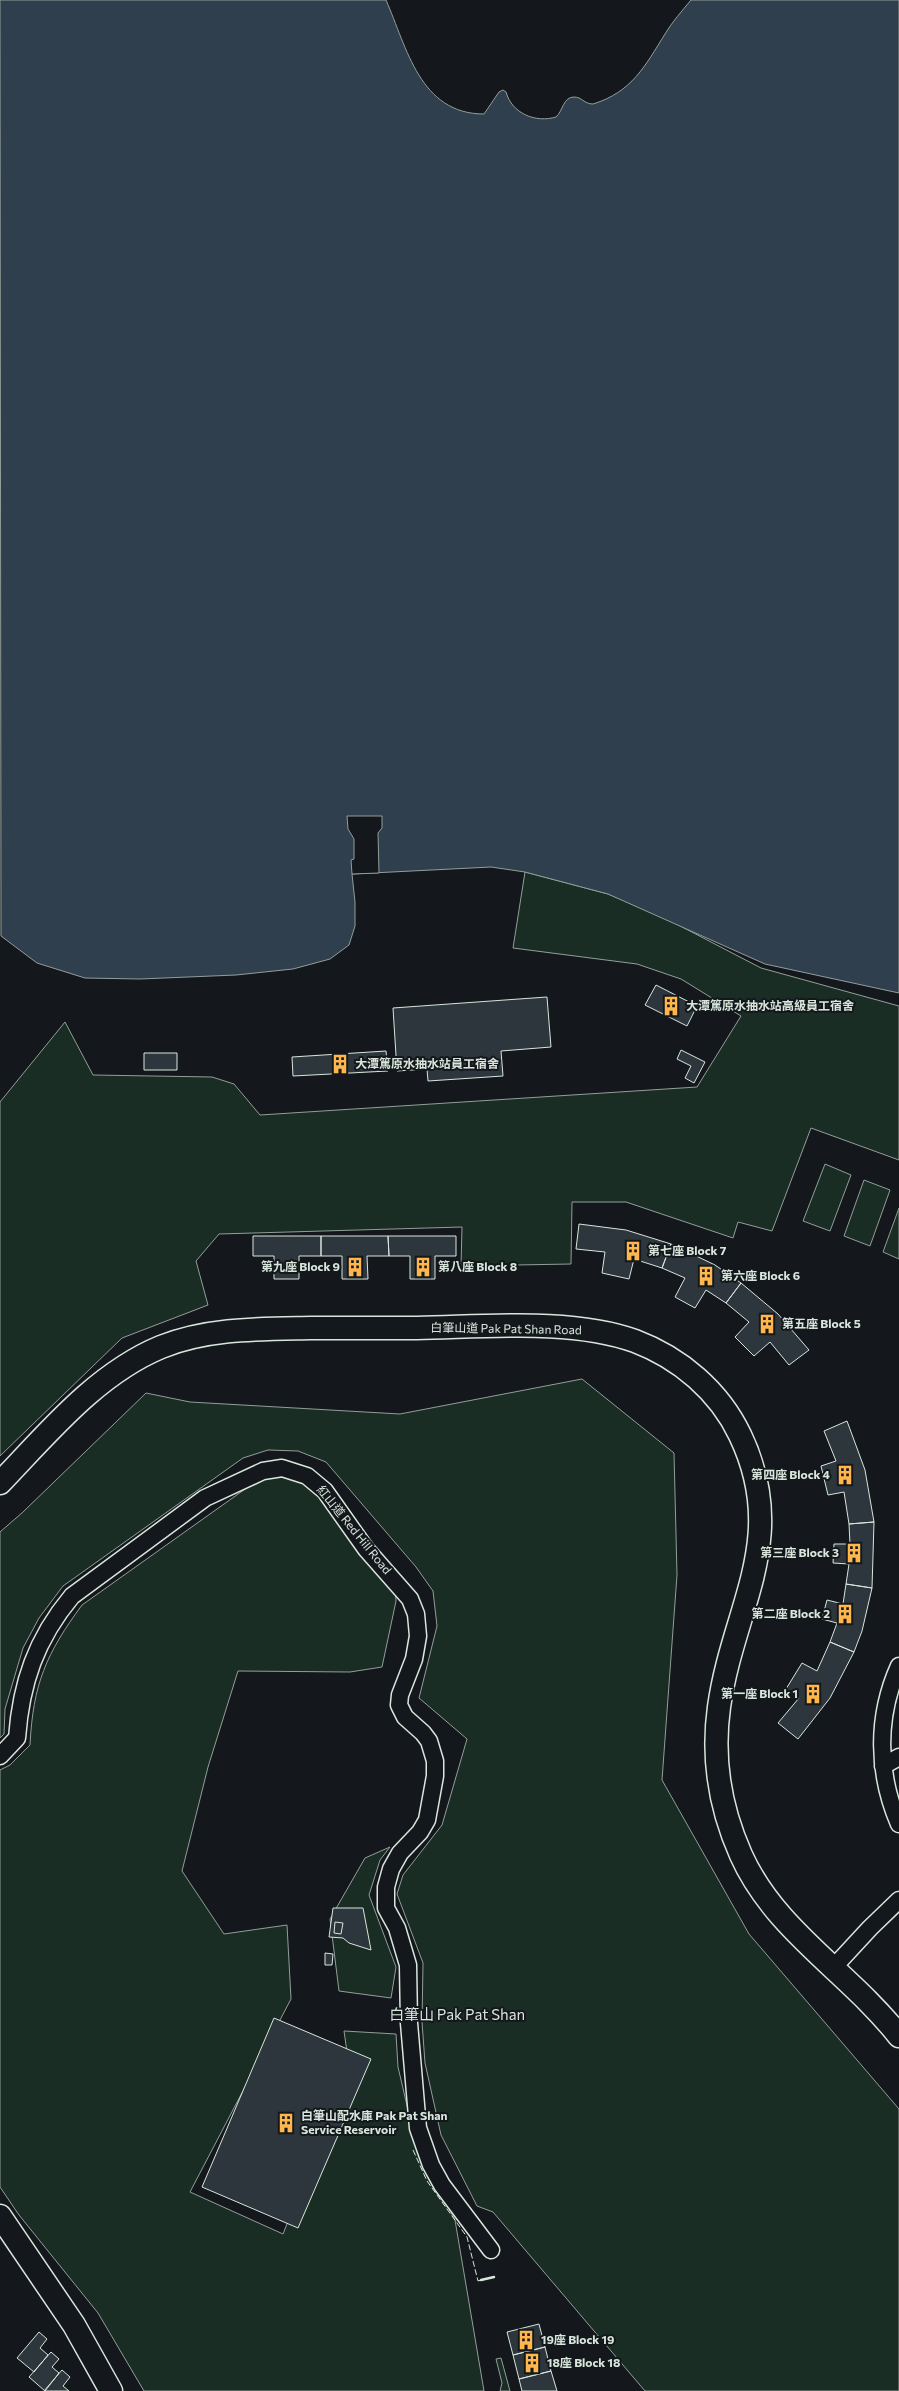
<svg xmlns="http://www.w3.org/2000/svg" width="899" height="2391" font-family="Commissioner,'Noto Sans TC',sans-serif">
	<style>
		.green { fill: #1a2d24; stroke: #939e99 }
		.water { fill: #2f3f4d; stroke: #939e99 }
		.pier { fill: #14181c; stroke: #939e99 }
		.building { fill: #2c363c; stroke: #d8e6dc }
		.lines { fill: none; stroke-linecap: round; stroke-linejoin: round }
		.street-casing { stroke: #d8e6dc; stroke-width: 19 }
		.secondary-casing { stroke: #d8e6dc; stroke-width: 25 }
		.street { stroke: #14181c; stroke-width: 16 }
		.secondary { stroke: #14181c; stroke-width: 22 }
		.fence { stroke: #d8e6dc; stroke-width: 1; stroke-dasharray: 6 2.5; stroke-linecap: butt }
		.wall { stroke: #d8e6dc; stroke-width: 2.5 }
		.labels { text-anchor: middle; stroke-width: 4; stroke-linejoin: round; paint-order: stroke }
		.poi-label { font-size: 12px; font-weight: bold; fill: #d8e6dc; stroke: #14181c; text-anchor: start }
		.street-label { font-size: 12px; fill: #d8e6dc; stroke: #14181c }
		.quarter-label { font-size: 15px; fill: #d8e6dc; stroke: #14181c }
	</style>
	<rect width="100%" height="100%" fill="#14181c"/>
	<path class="green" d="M 525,872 L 608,894 L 661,916 L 761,968 L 899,1006 L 899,1160 L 811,1128 L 772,1231 L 738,1222 L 733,1238 L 626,1202 L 572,1202 L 571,1264 L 461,1266 L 462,1227 L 219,1234 L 196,1261 L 208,1305 L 122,1338 L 0,1456 L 0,1102 L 65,1022 L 93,1075 L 212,1077 L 234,1084 L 260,1115 L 697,1087 L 741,1016 L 681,979 L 637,964 L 513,948 Z
		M 825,1164 L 851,1175 L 830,1231 L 803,1221 Z
		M 864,1180 L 890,1190 L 870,1246 L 844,1236 Z
		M 899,1208 L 899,1259 L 883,1252 Z
		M 582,1379 L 674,1453 L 677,1575 L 662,1780 L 749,1934 L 899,2109 L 899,2391 L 645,2391 L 493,2212 L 477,2206 L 441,2135 L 425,2063 L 422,2022 L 423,1963 L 397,1894 L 403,1875 L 442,1825 L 467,1739 L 419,1698 L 437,1626 L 433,1591 L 416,1567 L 326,1462 L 298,1451 L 268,1450 L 243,1458 L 63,1586 L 39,1618 L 23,1648 L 5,1709 L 4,1734 L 0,1738 L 0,1532 L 23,1512 L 146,1393 L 190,1402 L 400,1414 Z
		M 271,1477 L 293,1478 L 311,1484 L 395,1583 L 396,1601 L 382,1667 L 350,1672 L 238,1671 L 208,1767 L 182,1871 L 224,1934 L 287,1925 L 291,1999 L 190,2192 L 283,2234 L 349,2066 L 344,2031 L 396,2034 L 398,2067 L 416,2144 L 455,2220 L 484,2391 L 144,2391 L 98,2313 L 19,2215 L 0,2187 L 0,1770 L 10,1765 L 30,1745 C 33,1684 46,1654 82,1605 L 255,1482 Z
		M 390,1847 L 380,1860 L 369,1895 L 396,1967 L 391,1998 L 339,1991 L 330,1919 L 365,1858 Z
		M 501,2358 L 510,2391 L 500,2391 L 502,2383 L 496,2359 Z"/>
	<path class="water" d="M 0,0 L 386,0 C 407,48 420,114 484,114 L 499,92 L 503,90 L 506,92 C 512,114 536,123 556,117 C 563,111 563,97 574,97 C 582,97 584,104 593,104 C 632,92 645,66 665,34 C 672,22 682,11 691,0 L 899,0 L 899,993 L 765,964 L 608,894 L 525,872 L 491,867 L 352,874 L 355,902 L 355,926 L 349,945 L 330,959 L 293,969 L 236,975 L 140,979 L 85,978 L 37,963 L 1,936 Z"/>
	<path class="pier" d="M 347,816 L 382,816 L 382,828 L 378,833 L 379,873 L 352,874 L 351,860 L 354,859 L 354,839 L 348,829 Z"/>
	<path class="building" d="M 656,985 L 697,1006 L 687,1026 L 645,1005 Z
		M 547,997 L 551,1047 L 501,1051 L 503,1076 L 428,1081 L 427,1069 L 397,1071 L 393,1008 Z
		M 681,1050 L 705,1062 L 694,1083 L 685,1078 L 691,1066 L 677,1059 Z
		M 386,1051 L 388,1071 L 293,1076 L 292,1057 Z
		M 144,1053 L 177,1053 L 177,1070 L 144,1070 Z
		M 579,1224 L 626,1230 L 671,1244 L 662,1268 L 634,1259 L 629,1279 L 602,1273 L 605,1252 L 576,1249 Z
		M 253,1236 L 321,1236 L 321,1256 L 299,1256 L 299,1279 L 274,1279 L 274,1256 L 253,1256 Z
		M 321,1236 L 388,1236 L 389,1256 L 367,1256 L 368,1279 L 342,1279 L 342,1256 L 321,1256 Z
		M 388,1236 L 456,1236 L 456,1256 L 435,1256 L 435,1279 L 410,1279 L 410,1256 L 389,1256 Z
		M 671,1244 L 715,1265 L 741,1283 L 726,1303 L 706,1290 L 695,1308 L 675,1297 L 685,1278 L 662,1268 Z
		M 741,1283 L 778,1314 L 809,1350 L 789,1365 L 770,1342 L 754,1356 L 735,1337 L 749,1322 L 726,1303 Z
		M 847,1421 L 865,1470 L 874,1522 L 849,1524 L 844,1492 L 828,1495 L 821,1466 L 836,1461 L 824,1431 Z
		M 874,1522 L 872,1588 L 846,1584 L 849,1564 L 833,1563 L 834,1544 L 850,1544 L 849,1524 Z
		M 846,1584 L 872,1588 L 862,1631 L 854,1652 L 830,1642 L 837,1623 L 822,1619 L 827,1600 L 843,1604 Z
		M 830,1642 L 854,1652 L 830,1698 L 798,1739 L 778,1723 L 799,1698 L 786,1689 L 802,1663 L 817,1671 Z
		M 333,1908 L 363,1908 L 371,1950 L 349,1943 L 343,1938 L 329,1937 Z
		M 335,1922 L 343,1923 L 341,1934 L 334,1933 Z
		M 325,1953 L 333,1954 L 332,1965 L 325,1965 Z
		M 274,2018 L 371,2059 L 298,2228 L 202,2187 Z
		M 539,2324 L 545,2347 L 513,2355 L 507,2332 Z
		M 39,2332 L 47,2339 L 40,2348 L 48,2355 L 34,2372 L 17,2358 Z
		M 545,2347 L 551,2371 L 519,2379 L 513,2355 Z
		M 51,2352 L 59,2359 L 52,2367 L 59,2373 L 45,2391 L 29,2377 Z
		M 62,2370 L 70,2377 L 63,2386 L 69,2391 L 44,2391 Z
		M 551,2371 L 557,2391 L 522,2391 L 519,2379 Z"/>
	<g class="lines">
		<defs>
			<path id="street" d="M 899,1666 C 876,1717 877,1773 899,1824
				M 0,1756 L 17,1738 C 21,1683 36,1639 72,1596 L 205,1498 L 263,1471 L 282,1468 L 307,1476 L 325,1491 L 366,1549 L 410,1599 L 416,1614 L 418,1636 L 414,1659 L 400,1695 L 399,1705 L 405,1717 L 423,1733 L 429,1741 L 435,1761 L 435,1776 L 427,1820 L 420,1832 L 400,1853 L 391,1869 L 386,1887 L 386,1908 L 397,1928 L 408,1965 L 409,2023 L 418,2128 L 431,2165 L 442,2185 L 491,2250
				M 883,1766 L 899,1757
				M 833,1968 L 870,1928 L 899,1900"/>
			<path id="secondary" d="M 0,1483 C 48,1433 96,1374 161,1347 C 208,1328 261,1329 311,1328 C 346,1328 382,1328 417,1328 C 484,1327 572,1318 635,1341 C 680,1358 719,1391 740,1435 C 790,1539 733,1607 719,1707 C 712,1757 720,1808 741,1855 C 775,1931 849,1972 899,2036
				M 0,2216 L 74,2325 L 111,2391"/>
		</defs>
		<use href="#street" class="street-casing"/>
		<use href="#secondary" class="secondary-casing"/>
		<use href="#street" class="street"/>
		<use href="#secondary" class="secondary"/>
		<path class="fence" d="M 413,2150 L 427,2181 L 467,2237 L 478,2281 L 481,2280"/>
		<path class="wall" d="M 481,2280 L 494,2277"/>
	</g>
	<defs>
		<symbol id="building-bare" viewBox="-9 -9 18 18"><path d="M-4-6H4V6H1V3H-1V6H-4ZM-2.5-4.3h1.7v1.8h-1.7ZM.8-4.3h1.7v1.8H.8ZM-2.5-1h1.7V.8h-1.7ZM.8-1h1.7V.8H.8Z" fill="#ffb74d" stroke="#14181c" stroke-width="2.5" paint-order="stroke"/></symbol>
	</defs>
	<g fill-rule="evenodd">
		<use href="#building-bare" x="657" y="992" width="28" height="28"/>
		<use href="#building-bare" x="326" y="1050" width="28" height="28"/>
		<use href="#building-bare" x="619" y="1237" width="28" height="28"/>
		<use href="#building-bare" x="341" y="1253" width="28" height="28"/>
		<use href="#building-bare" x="409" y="1253" width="28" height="28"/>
		<use href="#building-bare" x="692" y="1262" width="28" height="28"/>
		<use href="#building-bare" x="753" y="1310" width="28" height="28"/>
		<use href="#building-bare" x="831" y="1461" width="28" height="28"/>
		<use href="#building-bare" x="840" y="1539" width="28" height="28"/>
		<use href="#building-bare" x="831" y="1600" width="28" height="28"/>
		<use href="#building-bare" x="799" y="1680" width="28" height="28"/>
		<use href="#building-bare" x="272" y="2109" width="28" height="28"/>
		<use href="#building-bare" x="512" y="2326" width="28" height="28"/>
		<use href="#building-bare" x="518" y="2349" width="28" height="28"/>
	</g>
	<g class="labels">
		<g class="poi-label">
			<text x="686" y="1010">大潭篤原水抽水站高級員工宿舍</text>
			<text x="355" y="1068">大潭篤原水抽水站員工宿舍</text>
			<text x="648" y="1255">第七座 Block 7</text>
			<text x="340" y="1271" text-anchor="end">第九座 Block 9</text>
			<text x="438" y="1271">第八座 Block 8</text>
			<text x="721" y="1280">第六座 Block 6</text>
			<text x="782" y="1328">第五座 Block 5</text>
			<text x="830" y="1479" text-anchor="end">第四座 Block 4</text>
			<text x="839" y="1557" text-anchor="end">第三座 Block 3</text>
			<text x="830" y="1618" text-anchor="end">第二座 Block 2</text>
			<text x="798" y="1698" text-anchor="end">第一座 Block 1</text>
			<text x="301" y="2120">白筆山配水庫 Pak Pat Shan<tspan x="301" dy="14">Service Reservoir</tspan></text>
			<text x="541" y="2344">19座 Block 19</text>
			<text x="547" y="2367">18座 Block 18</text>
		</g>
		<g class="street-label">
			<text transform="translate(506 1329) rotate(1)" y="4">白筆山道 Pak Pat Shan Road</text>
			<text transform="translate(354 1530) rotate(51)" y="4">紅山道 Red Hill Road</text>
		</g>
		<g class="quarter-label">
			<text x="457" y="2020">白筆山 Pak Pat Shan</text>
		</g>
	</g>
</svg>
